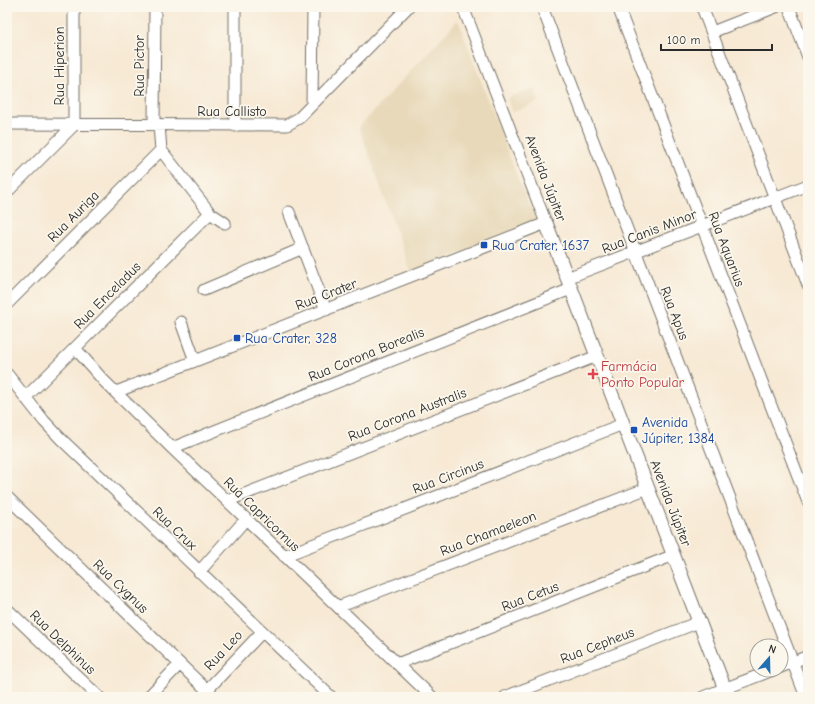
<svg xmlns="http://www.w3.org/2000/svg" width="815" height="704" font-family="'Comic Neue',sans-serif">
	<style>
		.built { fill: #e8d9ba }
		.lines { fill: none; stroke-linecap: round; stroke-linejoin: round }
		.minor-casing { stroke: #726e66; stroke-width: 13 }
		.major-casing { stroke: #726e66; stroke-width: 15 }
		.minor { stroke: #fff; stroke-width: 11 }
		.major { stroke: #fff; stroke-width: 13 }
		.transit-dot { fill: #1a4fb4; stroke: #fbf7ec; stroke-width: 1.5 }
		.health-dot { fill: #e0444e; stroke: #fbf7ec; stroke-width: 1.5 }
		.labels { text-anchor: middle; stroke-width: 3.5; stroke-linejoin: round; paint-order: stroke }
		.street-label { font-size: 14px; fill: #2b2b2b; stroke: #fbf7ec }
		.transit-label { font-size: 14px; fill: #164399; stroke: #fbf7ec; text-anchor: start }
		.health-label { font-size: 14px; fill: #be3a42; stroke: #fbf7ec; text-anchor: start }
	</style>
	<rect width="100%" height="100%" fill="#fbf7ec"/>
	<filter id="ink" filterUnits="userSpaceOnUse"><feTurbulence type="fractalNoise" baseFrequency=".025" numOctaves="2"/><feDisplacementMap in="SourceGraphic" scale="8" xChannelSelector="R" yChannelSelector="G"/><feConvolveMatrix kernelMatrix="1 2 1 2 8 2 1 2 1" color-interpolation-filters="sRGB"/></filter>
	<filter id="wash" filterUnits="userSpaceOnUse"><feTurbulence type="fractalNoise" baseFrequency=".012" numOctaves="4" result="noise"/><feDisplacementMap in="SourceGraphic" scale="16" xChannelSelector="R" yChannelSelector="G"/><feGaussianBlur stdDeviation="0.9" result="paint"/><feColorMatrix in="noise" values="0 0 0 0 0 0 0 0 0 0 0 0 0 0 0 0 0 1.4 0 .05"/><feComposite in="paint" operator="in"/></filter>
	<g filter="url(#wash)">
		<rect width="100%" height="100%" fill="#f7e9d4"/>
		<path class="built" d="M 458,20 L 520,184 L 538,224 L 411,272 L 359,127 Z
			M 534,88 L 539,102 L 512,112 L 507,98 Z"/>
	</g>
	<g filter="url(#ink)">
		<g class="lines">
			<defs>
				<path id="minor" d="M 542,7 L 806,697
					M 618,7 L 808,502
					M 702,7 L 808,285
					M 789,7 L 808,57
					M 712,32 L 776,7
					M 312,104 L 313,7
					M 7,124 L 287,125 L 299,118 L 408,7
					M 154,125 L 155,7
					M 159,125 L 161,150 L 210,213 L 225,223
					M 235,126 L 235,7
					M 7,192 L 74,125 L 74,7
					M 289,212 L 326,310
					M 567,278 L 808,185
					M 204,290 L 303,248
					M 7,304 L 161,150
					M 181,322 L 195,361
					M 75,348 L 103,380 L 172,448 L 432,697
					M 7,374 L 44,421 L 61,439 L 331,697
					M 116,392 L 546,223 L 463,7
					M 25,398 L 210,213
					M 172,448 L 571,289
					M 7,497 L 214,697
					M 227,501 L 597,356
					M 284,556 L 623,424
					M 199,572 L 246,519
					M 338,607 L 648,488
					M 7,609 L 99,697
					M 397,664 L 674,555
					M 781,667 L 808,656
					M 207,690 L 262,632
					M 148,697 L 180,664
					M 505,697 L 699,622
					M 703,697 L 773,670"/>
				<path id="major" d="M 546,223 L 728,697"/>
			</defs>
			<use href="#minor" class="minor-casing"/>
			<use href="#major" class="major-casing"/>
			<use href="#minor" class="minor"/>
			<use href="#major" class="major"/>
		</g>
	</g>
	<g class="transit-dot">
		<rect x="480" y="241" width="8" height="8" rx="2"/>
		<rect x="233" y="334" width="8" height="8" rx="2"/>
		<rect x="630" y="426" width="8" height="8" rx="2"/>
	</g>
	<path class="health-dot" d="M591 368h4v4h4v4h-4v4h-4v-4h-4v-4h4z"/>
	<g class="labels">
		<g class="street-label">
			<text transform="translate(59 66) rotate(-90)" y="5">Rua Hiperion</text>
			<text transform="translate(139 66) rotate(-90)" y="5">Rua Pictor</text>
			<text x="232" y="116">Rua Callisto</text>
			<text transform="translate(546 178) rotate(69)" y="5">Avenida Júpiter</text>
			<text transform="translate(73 216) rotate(-45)" y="5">Rua Auriga</text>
			<text transform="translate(649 231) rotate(-21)" y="5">Rua Canis Minor</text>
			<text transform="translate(727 249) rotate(69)" y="5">Rua Aquarius</text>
			<text transform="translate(326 294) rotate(-21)" y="5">Rua Crater</text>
			<text transform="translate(107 295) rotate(-45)" y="5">Rua Enceladus</text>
			<text transform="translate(675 313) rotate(69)" y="5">Rua Apus</text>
			<text transform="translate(366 354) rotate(-22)" y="5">Rua Corona Borealis</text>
			<text transform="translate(407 414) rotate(-21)" y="5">Rua Corona Australis</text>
			<text transform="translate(448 476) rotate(-21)" y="5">Rua Circinus</text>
			<text transform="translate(671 503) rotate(69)" y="5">Avenida Júpiter</text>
			<text transform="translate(262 514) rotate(44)" y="5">Rua Capricornus</text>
			<text transform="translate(175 528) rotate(44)" y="5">Rua Crux</text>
			<text transform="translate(488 533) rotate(-21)" y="5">Rua Chamaeleon</text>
			<text transform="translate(121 586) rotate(44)" y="5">Rua Cygnus</text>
			<text transform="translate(530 596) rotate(-21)" y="5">Rua Cetus</text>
			<text transform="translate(63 642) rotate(44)" y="5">Rua Delphinus</text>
			<text transform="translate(597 645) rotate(-21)" y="5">Rua Cepheus</text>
			<text transform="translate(223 650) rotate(-47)" y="5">Rua Leo</text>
		</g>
		<g class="transit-label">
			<text x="492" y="250">Rua Crater, 1637</text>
			<text x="245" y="343">Rua Crater, 328</text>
			<text x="642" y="427">Avenida<tspan x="642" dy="16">Júpiter, 1384</tspan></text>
		</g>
		<g class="health-label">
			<text x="601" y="371">Farmácia<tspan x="601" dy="16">Ponto Popular</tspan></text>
		</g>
	</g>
	<rect width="815" height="704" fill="none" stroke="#fbf7ec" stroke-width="24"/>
	<g transform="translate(769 658) rotate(20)"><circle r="19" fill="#fbf7ec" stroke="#a8a59f"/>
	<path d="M0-3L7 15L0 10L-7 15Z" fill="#1f6fb2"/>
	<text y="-6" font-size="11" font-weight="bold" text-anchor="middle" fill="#2b2b2b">N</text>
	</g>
	<path d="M661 44v6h111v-6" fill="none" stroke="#2b2b2b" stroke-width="2"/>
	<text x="667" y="44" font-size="12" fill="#2b2b2b" stroke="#fbf7ec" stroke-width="3" paint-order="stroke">100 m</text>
</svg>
